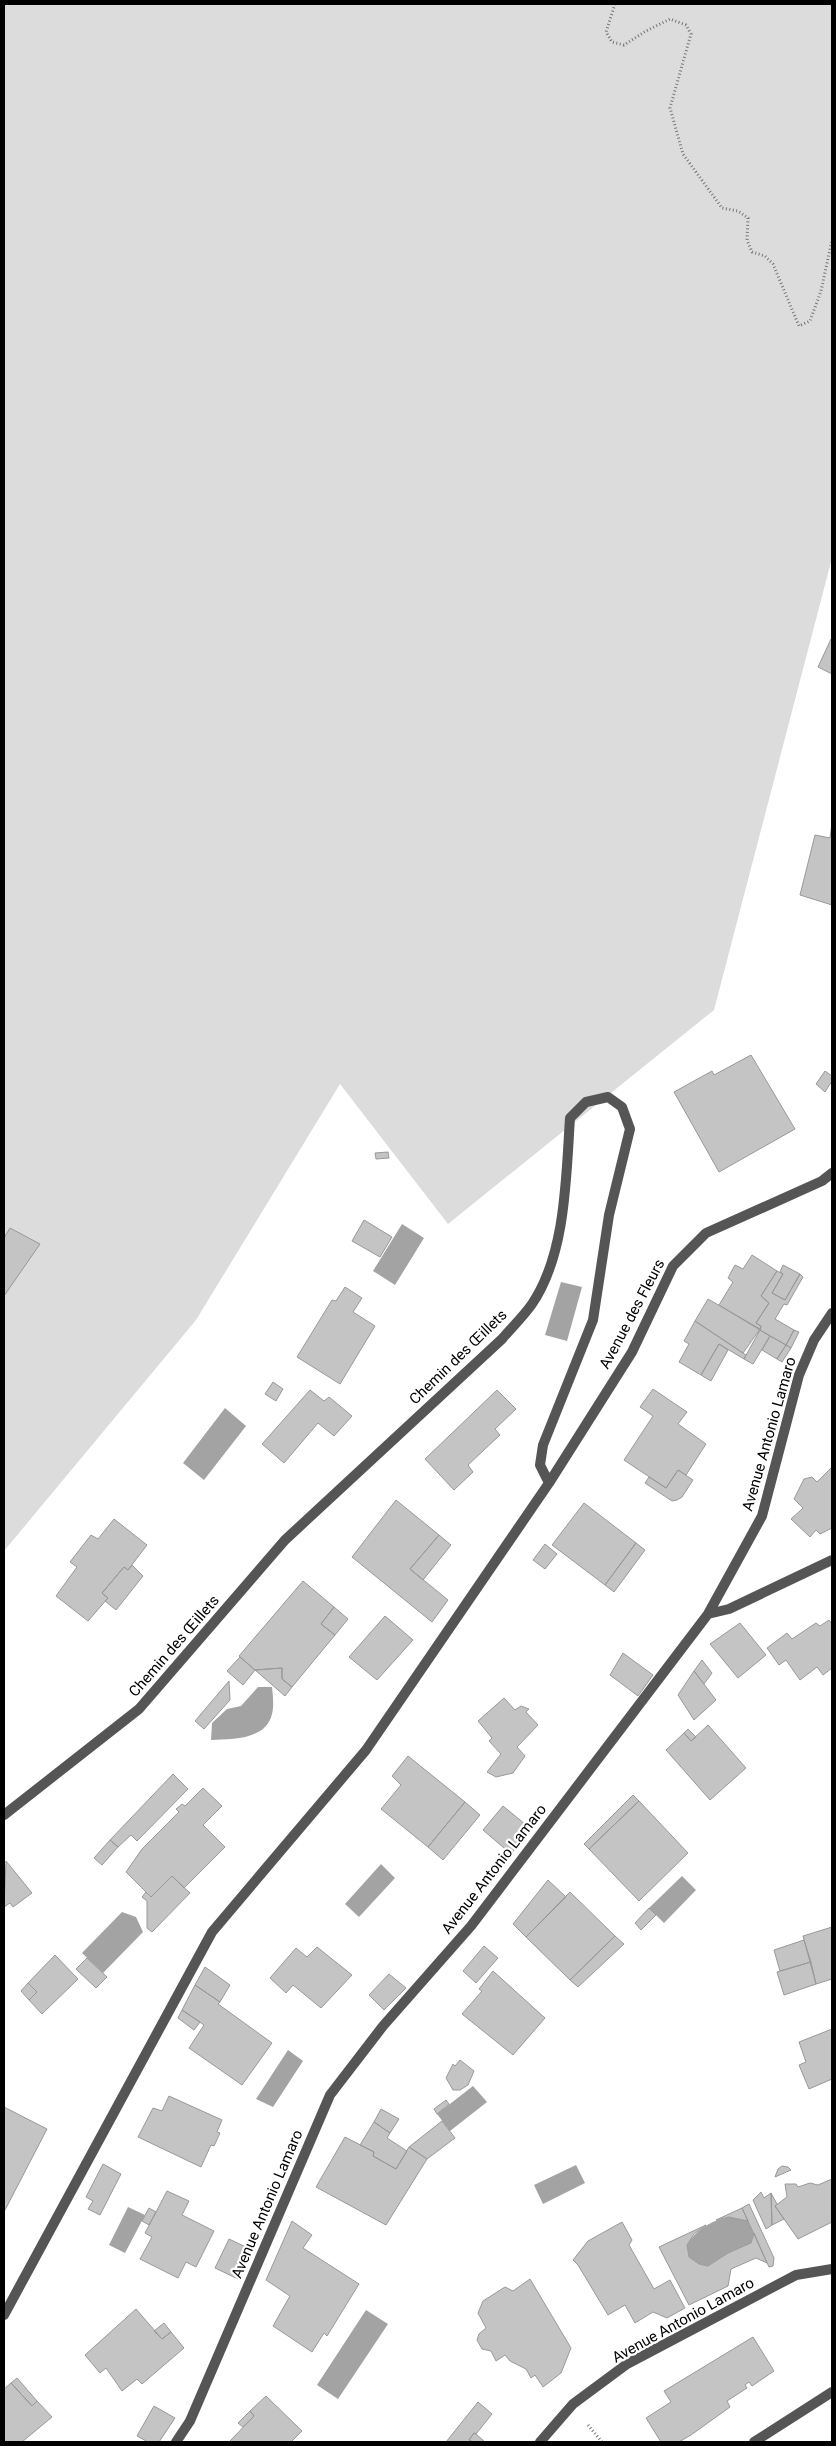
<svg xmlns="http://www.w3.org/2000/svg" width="836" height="2446" font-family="Roboto,sans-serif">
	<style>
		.green { fill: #dcdcdc }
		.water { fill: #a3a3a3 }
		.building { fill: #c4c4c4; stroke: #999 }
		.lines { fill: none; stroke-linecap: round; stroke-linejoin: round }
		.path { stroke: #777; stroke-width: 3; stroke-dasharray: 1 2.5; stroke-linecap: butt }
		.street { stroke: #555; stroke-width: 10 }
		.labels { text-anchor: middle; stroke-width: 4.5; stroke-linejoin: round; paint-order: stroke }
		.street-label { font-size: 15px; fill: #000; stroke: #fff }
	</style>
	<rect width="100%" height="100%" fill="#fff"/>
	<path class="green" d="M 4,4 L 832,4 L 832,558 L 714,1010 L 448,1224 L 340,1084 L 196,1320 L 4,1551 Z"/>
	<path class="water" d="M 402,1224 L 424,1238 L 395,1285 L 373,1271 Z
		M 561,1282 L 582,1287 L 567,1341 L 545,1335 Z
		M 225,1408 L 246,1426 L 204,1480 L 183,1463 Z
		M 258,1687 L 272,1687 C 273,1696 274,1706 272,1714 C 266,1740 232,1739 211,1740 L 212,1723 L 227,1709 L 241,1706 Z
		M 381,1864 L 395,1878 L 359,1917 L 345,1904 Z
		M 682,1876 L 696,1890 L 664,1923 L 649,1908 Z
		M 122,1912 L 136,1917 L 143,1932 L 103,1973 L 82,1953 Z
		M 288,2050 L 303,2061 L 273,2107 L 256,2099 Z
		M 473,2086 L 487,2102 L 450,2131 L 437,2114 Z
		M 576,2165 L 585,2183 L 543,2204 L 534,2185 Z
		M 128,2207 L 145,2215 L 125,2253 L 109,2245 Z
		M 729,2217 L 748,2221 L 754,2233 L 751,2243 L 728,2253 L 708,2266 L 699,2264 L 689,2257 L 687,2245 C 697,2229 710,2221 729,2217 Z
		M 366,2310 L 388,2324 L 338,2399 L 317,2385 Z"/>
	<path class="building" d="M 831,639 L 832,640 L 832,674 L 818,667 Z
		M 832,824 L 832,905 L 800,895 L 815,835 L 830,838 Z
		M 751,1055 L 795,1129 L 719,1172 L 674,1092 L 712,1071 L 714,1075 Z
		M 825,1071 L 832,1076 L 832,1081 L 825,1092 L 816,1084 Z
		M 388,1152 L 389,1158 L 376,1159 L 375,1153 Z
		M 364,1220 L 392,1237 L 380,1257 L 352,1241 Z
		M 10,1228 L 40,1244 L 4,1296 L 4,1238 Z
		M 752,1255 L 777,1271 L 761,1296 L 769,1303 L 756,1323 L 761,1326 L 760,1330 L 719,1305 L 733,1282 L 728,1278 L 735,1265 L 743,1269 Z
		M 783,1265 L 800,1274 L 785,1300 L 772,1293 L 783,1274 L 780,1272 Z
		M 777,1271 L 783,1274 L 772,1293 L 785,1300 L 800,1274 L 803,1277 L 787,1305 L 784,1304 L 775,1319 L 794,1330 L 786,1345 L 760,1330 L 761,1326 L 756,1323 L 769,1303 L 761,1296 Z
		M 345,1287 L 362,1298 L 353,1312 L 375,1326 L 340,1384 L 297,1357 L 332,1300 L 336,1301 Z
		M 708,1299 L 760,1329 L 743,1353 L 695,1321 Z
		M 695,1321 L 746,1355 L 744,1359 L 719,1344 L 701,1375 L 679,1362 L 689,1344 L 684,1341 Z
		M 760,1330 L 770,1336 L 753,1364 L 744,1359 Z
		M 794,1330 L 799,1332 L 791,1348 L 786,1345 Z
		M 770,1336 L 786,1345 L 777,1359 L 762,1350 Z
		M 719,1344 L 728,1350 L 711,1381 L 701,1375 Z
		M 786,1345 L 791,1348 L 782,1362 L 777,1359 Z
		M 273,1382 L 283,1389 L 276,1401 L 265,1394 Z
		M 653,1389 L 687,1412 L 678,1424 L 706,1444 L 686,1475 L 678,1470 L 666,1488 L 624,1460 L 653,1416 L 640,1407 Z
		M 310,1390 L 324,1401 L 329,1397 L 352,1416 L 334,1436 L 318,1423 L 284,1463 L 262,1444 Z
		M 497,1390 L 516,1409 L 495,1429 L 500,1435 L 468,1465 L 473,1472 L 454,1490 L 425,1459 Z
		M 832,1467 L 832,1528 L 820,1534 L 816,1530 L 810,1537 L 791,1519 L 803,1508 L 794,1499 L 804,1479 L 812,1477 L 817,1482 Z
		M 678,1470 L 693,1480 L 682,1497 L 677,1500 L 672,1501 L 645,1483 L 649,1477 L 666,1488 Z
		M 396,1500 L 439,1535 L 410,1569 L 448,1600 L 432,1622 L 352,1557 Z
		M 584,1503 L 636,1543 L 605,1585 L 552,1545 Z
		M 114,1519 L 147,1545 L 128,1570 L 124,1567 L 102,1593 L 108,1598 L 88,1621 L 56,1596 L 77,1567 L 70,1562 L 91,1535 L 98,1539 Z
		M 439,1535 L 451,1545 L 423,1580 L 410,1569 Z
		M 636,1543 L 645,1550 L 614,1592 L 605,1585 Z
		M 545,1544 L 557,1554 L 545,1569 L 533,1560 Z
		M 132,1565 L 143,1576 L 116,1610 L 105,1601 L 108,1598 L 102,1593 L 124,1567 L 128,1570 Z
		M 303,1581 L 334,1607 L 321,1624 L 335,1635 L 292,1687 L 282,1679 L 282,1668 L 255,1670 L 239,1656 Z
		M 334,1607 L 348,1619 L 335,1635 L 321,1624 Z
		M 385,1616 L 413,1640 L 377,1680 L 349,1657 Z
		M 829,1620 L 832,1624 L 832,1668 L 823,1675 L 817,1667 L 800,1680 L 786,1660 L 779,1665 L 767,1648 L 787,1633 L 792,1639 L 816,1623 L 820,1626 Z
		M 740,1623 L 766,1655 L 738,1678 L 710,1644 Z
		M 623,1653 L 653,1675 L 638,1696 L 610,1675 Z
		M 240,1657 L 255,1670 L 243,1685 L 227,1671 Z
		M 702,1660 L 712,1673 L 704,1684 L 694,1671 Z
		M 282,1668 L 282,1679 L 292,1687 L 285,1696 L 255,1670 Z
		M 694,1671 L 716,1700 L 694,1720 L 678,1695 Z
		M 229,1681 L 230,1700 L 204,1729 L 195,1721 Z
		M 504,1698 L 515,1710 L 521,1706 L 529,1709 L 526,1712 L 538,1725 L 517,1747 L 525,1756 L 513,1773 L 496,1777 L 487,1772 L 501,1754 L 489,1741 L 492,1738 L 478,1721 Z
		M 708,1725 L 746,1768 L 710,1800 L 666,1750 L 684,1733 L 691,1741 Z
		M 688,1729 L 696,1737 L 691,1741 L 684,1733 Z
		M 408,1756 L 465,1802 L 428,1847 L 381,1809 L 401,1785 L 392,1776 Z
		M 173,1774 L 188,1789 L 137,1841 L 131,1835 L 118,1847 L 110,1840 Z
		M 203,1788 L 222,1806 L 203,1825 L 225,1847 L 184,1888 L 172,1876 L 151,1897 L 126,1872 L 142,1849 L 179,1812 L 176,1809 L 182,1804 L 185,1806 Z
		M 633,1795 L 639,1801 L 589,1849 L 584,1844 Z
		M 639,1801 L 688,1853 L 639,1901 L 589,1849 Z
		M 465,1802 L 480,1815 L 443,1860 L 428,1847 Z
		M 503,1806 L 531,1829 L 511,1854 L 483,1830 Z
		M 110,1840 L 118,1847 L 102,1865 L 94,1858 Z
		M 6,1861 L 32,1893 L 13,1907 L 10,1903 L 4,1907 Z
		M 172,1876 L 190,1893 L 152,1932 L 147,1928 L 147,1901 L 142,1897 L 146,1892 L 151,1897 Z
		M 548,1880 L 566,1897 L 526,1937 L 513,1924 Z
		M 570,1892 L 615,1936 L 570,1980 L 526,1937 Z
		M 649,1908 L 656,1915 L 641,1930 L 635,1923 Z
		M 832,1927 L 832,1979 L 816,1984 L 803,1936 Z
		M 615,1936 L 624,1944 L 578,1987 L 570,1980 Z
		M 804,1940 L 811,1962 L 780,1971 L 774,1950 Z
		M 484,1946 L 498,1958 L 476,1983 L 463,1971 Z
		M 317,1947 L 352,1975 L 321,2008 L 293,1985 L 286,1993 L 270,1978 L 296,1948 L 307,1957 Z
		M 55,1955 L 78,1979 L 42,2014 L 29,2000 L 37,1992 L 28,1983 Z
		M 87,1958 L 107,1977 L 96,1988 L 76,1969 Z
		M 811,1962 L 816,1984 L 784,1995 L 777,1972 Z
		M 205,1967 L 230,1985 L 220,2002 L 195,1985 Z
		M 493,1971 L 545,2018 L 513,2055 L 462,2014 L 482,1991 L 479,1989 Z
		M 389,1974 L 406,1988 L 384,2010 L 369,1995 Z
		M 28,1983 L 37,1992 L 29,2000 L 21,1991 Z
		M 195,1985 L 220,2002 L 218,2004 L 272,2043 L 242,2085 L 189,2048 L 204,2025 L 182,2010 Z
		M 182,2010 L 200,2022 L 194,2030 L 178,2018 Z
		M 832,2029 L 832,2079 L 809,2089 L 799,2065 L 806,2062 L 799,2042 Z
		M 460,2060 L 474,2071 L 468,2085 L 460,2090 L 453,2090 L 446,2078 L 453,2064 L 455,2066 Z
		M 169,2096 L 222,2120 L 217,2132 L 220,2133 L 214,2146 L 211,2145 L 201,2167 L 138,2137 L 153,2108 L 162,2111 Z
		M 446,2100 L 449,2104 L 437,2114 L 434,2109 Z
		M 4,2107 L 47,2129 L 4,2212 Z
		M 381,2109 L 399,2119 L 390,2133 L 374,2122 Z
		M 442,2121 L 455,2138 L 427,2159 L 409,2147 Z
		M 374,2122 L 390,2133 L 387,2138 L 407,2151 L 396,2169 L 373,2156 L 374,2152 L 360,2145 Z
		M 345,2137 L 374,2152 L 373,2156 L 396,2169 L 409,2147 L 427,2159 L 386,2225 L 316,2187 Z
		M 103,2164 L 121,2174 L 100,2215 L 88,2209 L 93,2201 L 86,2197 Z
		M 782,2166 L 788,2167 L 791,2170 L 775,2177 L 778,2169 Z
		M 832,2179 L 832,2222 L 798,2239 L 775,2206 L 787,2197 L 785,2184 L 796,2184 L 798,2187 L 810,2183 L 818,2185 Z
		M 167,2191 L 189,2201 L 182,2215 L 214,2231 L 196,2267 L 186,2262 L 178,2278 L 140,2259 L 152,2237 L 145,2233 Z
		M 761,2192 L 764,2198 L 771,2193 L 772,2225 L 766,2229 L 753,2200 Z
		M 771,2193 L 777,2204 L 775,2206 L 784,2219 L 772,2225 Z
		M 749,2204 L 774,2258 L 773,2266 L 769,2267 L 742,2208 Z
		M 149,2208 L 156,2212 L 149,2225 L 142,2221 Z
		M 742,2208 L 748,2221 L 729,2217 L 716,2220 Z
		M 292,2221 L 312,2235 L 303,2248 L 359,2284 L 327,2336 L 324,2333 L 312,2352 L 273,2326 L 290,2296 L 266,2280 Z
		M 622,2222 L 632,2240 L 629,2245 L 654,2289 L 670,2280 L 685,2308 L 667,2318 L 653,2312 L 635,2323 L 625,2305 L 608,2315 L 578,2265 L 573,2260 L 588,2241 Z
		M 706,2225 L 694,2234 L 687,2245 L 689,2257 L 699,2264 L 708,2266 L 728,2253 L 751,2243 L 754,2233 L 767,2263 L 756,2258 L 731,2269 L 728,2286 L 689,2305 L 659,2247 Z
		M 229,2239 L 250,2249 L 238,2279 L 215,2268 Z
		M 530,2279 L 571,2348 L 561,2373 L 543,2387 L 535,2375 L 531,2378 L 526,2369 L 510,2361 L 505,2355 L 496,2361 L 491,2351 L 482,2349 L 477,2340 L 479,2334 L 486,2328 L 478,2313 L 483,2301 L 505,2287 L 513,2291 Z
		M 136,2309 L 162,2339 L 171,2332 L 184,2348 L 142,2384 L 137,2379 L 122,2391 L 106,2368 L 100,2373 L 85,2355 Z
		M 164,2323 L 171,2332 L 162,2339 L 154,2331 Z
		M 753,2337 L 774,2371 L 752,2386 L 749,2382 L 745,2385 L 747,2388 L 727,2401 L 730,2407 L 691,2435 L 679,2442 L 661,2442 L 646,2418 L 671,2402 L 664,2391 Z
		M 17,2378 L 37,2401 L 32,2406 L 11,2383 Z
		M 11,2383 L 32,2406 L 37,2401 L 52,2417 L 22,2442 L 4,2442 L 4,2389 Z
		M 266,2396 L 302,2431 L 291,2442 L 229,2442 L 254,2416 L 250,2411 Z
		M 478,2402 L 492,2414 L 476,2434 L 474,2433 L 469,2440 L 473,2442 L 446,2442 Z
		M 154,2406 L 175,2418 L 159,2442 L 148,2442 L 137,2436 Z
		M 250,2411 L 254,2416 L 243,2427 L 238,2423 Z
		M 474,2433 L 476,2434 L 485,2442 L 473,2442 L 469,2440 Z"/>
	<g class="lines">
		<path class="path" d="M 615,4 L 606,32 L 612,42 L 624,45 L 646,31 L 670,19 L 686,25 L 691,34 L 670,108 L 683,154 L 722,208 L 738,211 L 748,218 L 747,240 L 752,252 L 765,256 L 773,264 L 799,326 L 810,321 L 821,291 L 832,240
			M 588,2425 L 602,2442"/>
		<path class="street" d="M 708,1614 L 729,1609 L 832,1560
			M 4,1815 L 139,1709 L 285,1540 L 502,1339 C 511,1328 523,1317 532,1304 C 566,1254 566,1177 570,1118 L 586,1102 L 608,1097 L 622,1107 L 630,1129 L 609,1215 L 593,1320 L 543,1445 L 540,1465 L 549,1483
			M 4,2315 L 212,1932 L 366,1750 L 549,1483 L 632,1352 L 673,1266 L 706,1233 L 822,1181 L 832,1173
			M 176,2442 L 190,2421 L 330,2095 L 383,2026 L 471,1926 L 708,1614 L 762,1516 L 799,1375 L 814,1340 L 832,1313
			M 540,2442 L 573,2404 L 627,2364 L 796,2275 L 832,2269
			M 754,2442 L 832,2392"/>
	</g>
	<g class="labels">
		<g class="street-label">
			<text transform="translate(632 1314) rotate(-62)" y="5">Avenue des Fleurs</text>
			<text transform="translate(458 1357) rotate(-44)" y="5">Chemin des Œillets</text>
			<text transform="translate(769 1434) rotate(-74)" y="5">Avenue Antonio Lamaro</text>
			<text transform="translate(174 1646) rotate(-49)" y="5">Chemin des Œillets</text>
			<text transform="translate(494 1869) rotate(-52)" y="5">Avenue Antonio Lamaro</text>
			<text transform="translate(267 2204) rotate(-67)" y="5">Avenue Antonio Lamaro</text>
			<text transform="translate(683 2320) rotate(-29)" y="5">Avenue Antonio Lamaro</text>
		</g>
	</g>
	<rect width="836" height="2446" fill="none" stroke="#000000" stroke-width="10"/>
</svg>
